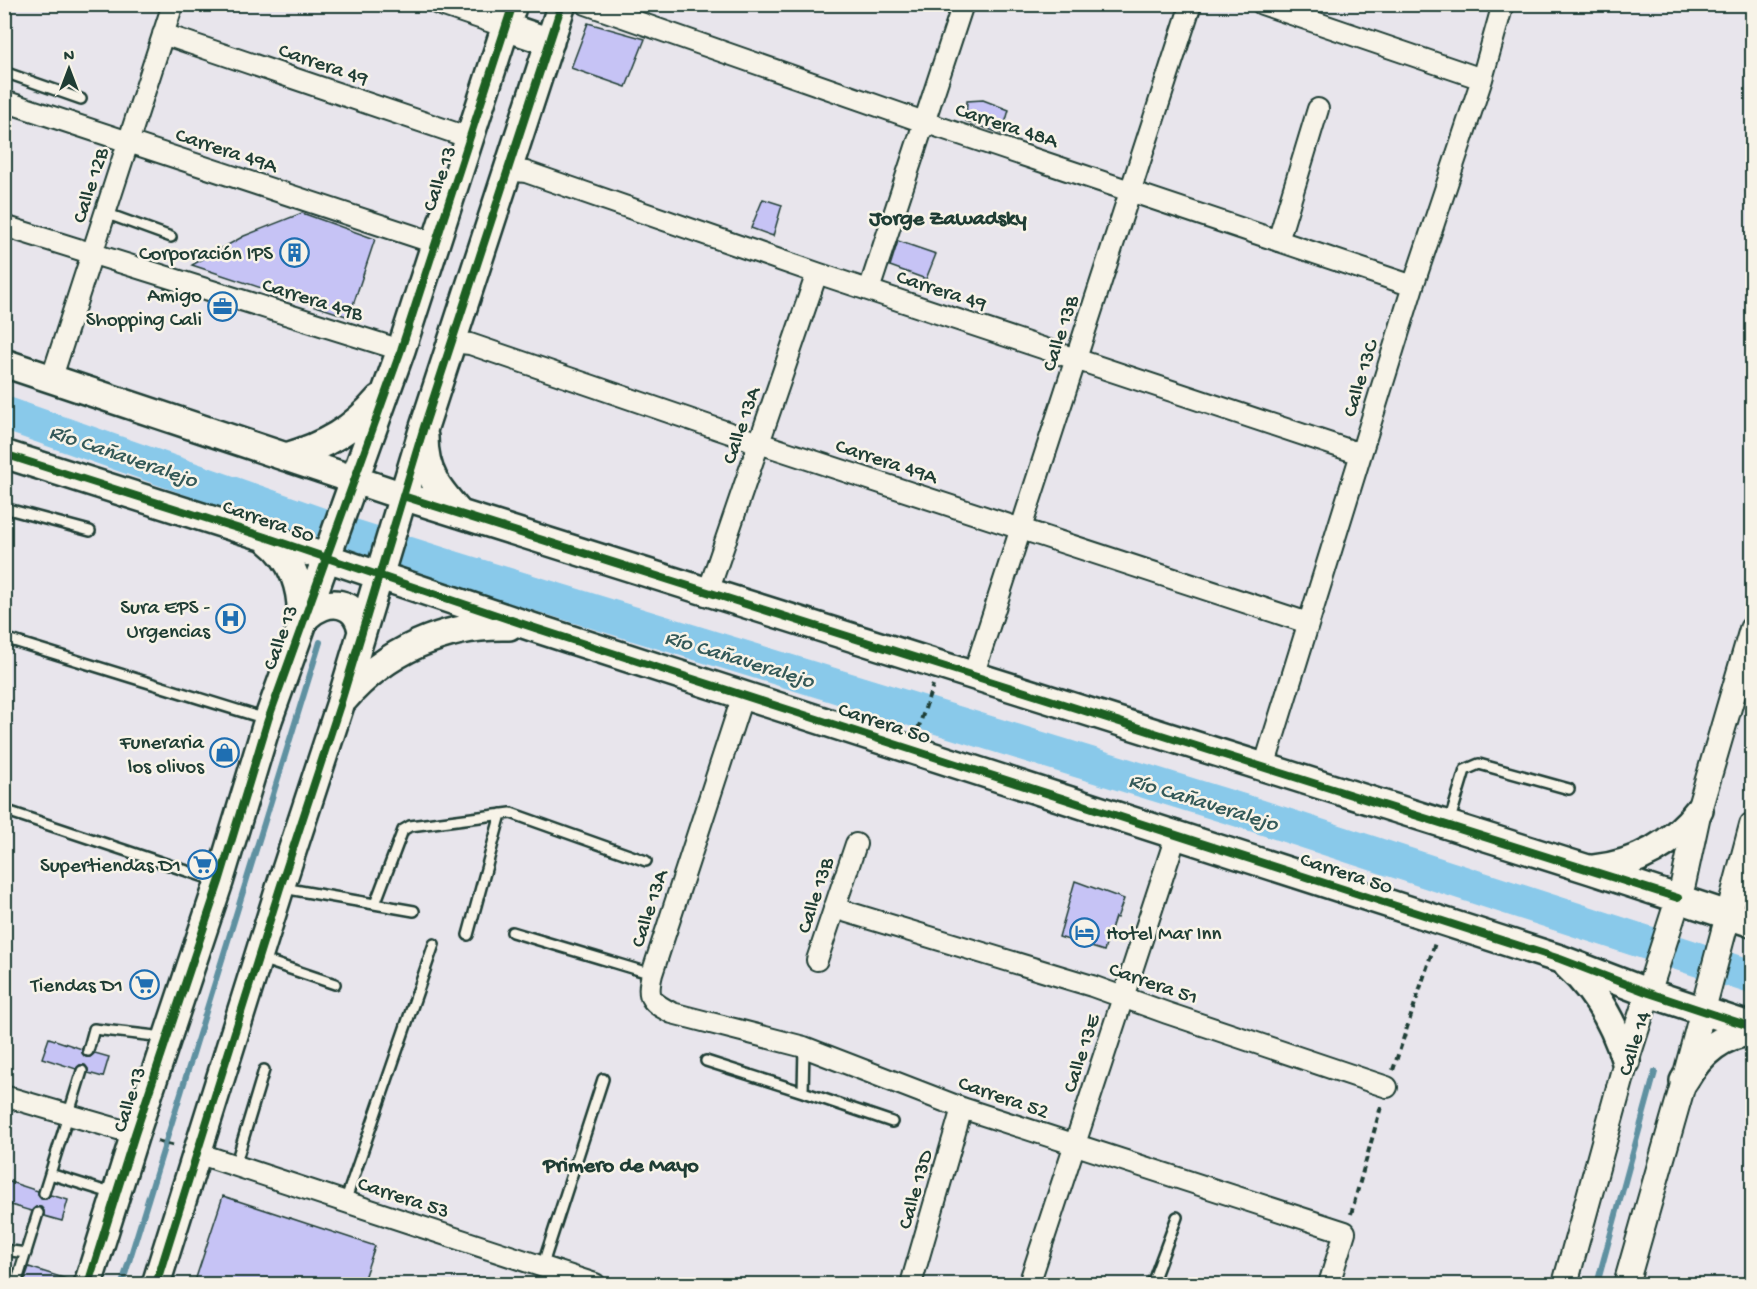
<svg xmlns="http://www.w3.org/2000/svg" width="1757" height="1289" font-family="'Gochi Hand',sans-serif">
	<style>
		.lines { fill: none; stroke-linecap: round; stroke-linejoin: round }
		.stream { stroke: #5f91a1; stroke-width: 6 }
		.river { stroke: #89c9ea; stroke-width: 34 }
		.building { fill: #c6c3f5; stroke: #1f3d34; stroke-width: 1.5 }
		.service-casing { stroke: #1f3d34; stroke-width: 14 }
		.minor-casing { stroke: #1f3d34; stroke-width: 24 }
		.tertiary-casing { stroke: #1f3d34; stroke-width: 28 }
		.secondary-casing { stroke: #1f3d34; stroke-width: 32 }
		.path { stroke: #1f3d34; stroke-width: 4; stroke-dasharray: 6 4.5; stroke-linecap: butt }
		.service { stroke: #f7f3e8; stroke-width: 9 }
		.minor { stroke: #f7f3e8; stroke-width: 20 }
		.tertiary { stroke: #f7f3e8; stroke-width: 24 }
		.secondary { stroke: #f7f3e8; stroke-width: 27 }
		.cycleway-casing { stroke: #f7f3e8; stroke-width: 11 }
		.cycleway { stroke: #1b5e20; stroke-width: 8 }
		.labels { text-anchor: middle; stroke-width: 5; stroke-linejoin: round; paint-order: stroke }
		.street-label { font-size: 21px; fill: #1f3d34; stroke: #f7f3e8 }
		.poi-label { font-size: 21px; fill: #1f3d34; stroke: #f7f3e8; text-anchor: end }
		.neighbourhood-label { font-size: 22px; font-weight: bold; fill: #1f3d34; stroke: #f7f3e8 }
		.water-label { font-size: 22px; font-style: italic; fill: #345958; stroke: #f7f3e8 }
	</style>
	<rect width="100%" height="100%" fill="#e8e5ec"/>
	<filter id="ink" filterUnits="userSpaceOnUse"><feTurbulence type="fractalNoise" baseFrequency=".0167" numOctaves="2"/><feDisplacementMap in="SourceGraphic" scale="12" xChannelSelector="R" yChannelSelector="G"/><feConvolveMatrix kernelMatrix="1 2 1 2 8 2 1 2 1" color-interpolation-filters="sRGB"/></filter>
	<g filter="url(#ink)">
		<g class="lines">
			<path class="stream" d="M 122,1284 L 320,642
				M 1597,1284 L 1655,1072"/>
			<path class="river" d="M 4,413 L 356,537 L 453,568 L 1249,813 L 1752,977"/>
		</g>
		<path class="building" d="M 588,23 L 645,39 L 626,87 L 571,68 Z
			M 983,100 L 1009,110 L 1002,134 L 966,121 L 967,101 Z
			M 763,199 L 782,205 L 773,236 L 751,228 Z
			M 302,213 L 375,239 L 349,317 L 192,265 L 244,236 Z
			M 898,241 L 936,254 L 926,279 L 890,266 Z
			M 1075,881 L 1124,899 L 1117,918 L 1115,917 L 1104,951 L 1059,937 Z
			M 49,1038 L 82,1049 L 82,1053 L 86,1057 L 90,1057 L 95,1053 L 109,1057 L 103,1077 L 88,1073 L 88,1069 L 85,1065 L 80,1065 L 76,1069 L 42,1058 Z
			M 4,1180 L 38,1191 L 38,1195 L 41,1199 L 46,1199 L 51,1195 L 68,1200 L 62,1221 L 44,1216 L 44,1211 L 41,1207 L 36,1207 L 31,1211 L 4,1203 Z
			M 223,1196 L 375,1246 L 362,1284 L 194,1284 Z
			M 29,1267 L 73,1281 L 73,1284 L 23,1284 Z"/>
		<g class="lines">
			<defs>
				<path id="service" d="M 4,72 L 81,99
					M 105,213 L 171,237
					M 4,508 L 90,531
					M 4,638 L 266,719
					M 4,810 L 217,881
					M 1449,823 L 1465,770 L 1479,764 L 1569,789
					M 283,888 L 414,911
					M 375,904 L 403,830 L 410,826 L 511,813 L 646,861
					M 512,932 L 652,974
					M 468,935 L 501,814
					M 261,959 L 335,984
					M 88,1051 L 94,1029 L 164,1037
					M 706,1061 L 803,1092 L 804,1047
					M 803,1092 L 892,1122
					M 235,1166 L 264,1070
					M 50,1174 L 114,1194
					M 44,1193 L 82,1071
					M 345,1202 L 434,944
					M 4,1250 L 26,1253
					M 542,1267 L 603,1079
					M 16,1284 L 38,1213
					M 1152,1284 L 1177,1217
					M 1751,1284 L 1752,1278"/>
				<path id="minor" d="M 438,4 L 506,27
					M 586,4 L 924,122 L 1413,286
					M 1262,4 L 1482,79
					M 163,34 L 470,138
					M 4,101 L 435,243
					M 508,170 L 526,172 L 817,273 L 1361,454
					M 4,226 L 401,350
					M 1278,241 L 1318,109
					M 869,290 L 963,4
					M 452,342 L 470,344 L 759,443 L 1308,623
					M 51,380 L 173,4
					M 708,592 L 817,273
					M 973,676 L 1191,4
					M 743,695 L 652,974 C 646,999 651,1002 672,1013 L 804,1047 L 962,1108 L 1345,1232 L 1329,1284
					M 1264,767 L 1413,286 L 1482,79 L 1503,4
					M 834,908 L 1092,986 L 1167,1013 L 1387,1087
					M 817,960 L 856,844
					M 4,1096 L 135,1134
					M 197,1153 L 595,1284
					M 911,1284 L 962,1108
					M 1029,1284 L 1176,836"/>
				<path id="tertiary" d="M 1565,1284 L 1626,1062 L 1683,884 L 1699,810 L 1752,629
					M 1626,1284 L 1684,1081 L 1752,825"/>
				<path id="secondary" d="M 506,27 L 550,42
					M 4,363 L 403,496 L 1591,870 L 1752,923
					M 424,437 C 424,473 438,489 460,514
					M 4,454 L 265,537 L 535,628 L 1560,959 L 1649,993 L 1752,1027
					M 286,457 C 324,446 353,430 379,399
					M 268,540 C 293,559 303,590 301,620
					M 306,617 C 326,597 358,599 362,632
					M 344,699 C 386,651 445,624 509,626
					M 1594,869 C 1637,864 1672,845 1699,810
					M 1568,966 C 1597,992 1615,1025 1626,1062
					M 1684,1081 C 1699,1055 1721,1034 1752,1032
					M 88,1284 L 135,1134 L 219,882 L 268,720 L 401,350 L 513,4
					M 156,1284 L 280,888 L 340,705 L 424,427 L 562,4"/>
			</defs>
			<use href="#service" class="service-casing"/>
			<use href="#minor" class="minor-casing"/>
			<use href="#tertiary" class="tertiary-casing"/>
			<use href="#secondary" class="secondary-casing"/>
			<path class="path" d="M 918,729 L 933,685
				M 1393,1070 L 1435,943
				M 157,1141 L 175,1146
				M 1351,1214 L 1382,1103"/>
			<use href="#service" class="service"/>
			<use href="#minor" class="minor"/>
			<use href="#tertiary" class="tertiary"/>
			<use href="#secondary" class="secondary"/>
			<defs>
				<path id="cycleway" d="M 4,454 L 265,537 L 535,628 L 1560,959 L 1649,993 L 1752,1027
					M 403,496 L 1678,898
					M 88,1284 L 135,1134 L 219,882 L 268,720 L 401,350 L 513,4
					M 156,1284 L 280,888 L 340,705 L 424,427 L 562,4"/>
			</defs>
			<use href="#cycleway" class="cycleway-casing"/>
			<use href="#cycleway" class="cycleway"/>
		</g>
	</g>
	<defs>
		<symbol id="building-ring" viewBox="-11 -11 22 22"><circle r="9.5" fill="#f7f3e8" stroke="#1f6fb2" stroke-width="1.5"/><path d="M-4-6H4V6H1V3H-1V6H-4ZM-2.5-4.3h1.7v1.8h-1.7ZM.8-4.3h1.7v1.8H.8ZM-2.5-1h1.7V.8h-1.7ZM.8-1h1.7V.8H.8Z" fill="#1f6fb2"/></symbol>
		<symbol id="office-ring" viewBox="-11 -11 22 22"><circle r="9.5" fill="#f7f3e8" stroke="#1f6fb2" stroke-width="1.5"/><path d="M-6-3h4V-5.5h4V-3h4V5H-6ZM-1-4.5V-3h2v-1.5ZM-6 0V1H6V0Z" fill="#1f6fb2"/></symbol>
		<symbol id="hospital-ring" viewBox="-11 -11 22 22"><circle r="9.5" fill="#f7f3e8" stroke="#1f6fb2" stroke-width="1.5"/><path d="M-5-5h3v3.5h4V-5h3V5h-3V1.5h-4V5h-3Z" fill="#1f6fb2"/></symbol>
		<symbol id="shop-ring" viewBox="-11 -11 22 22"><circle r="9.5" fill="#f7f3e8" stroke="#1f6fb2" stroke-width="1.5"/><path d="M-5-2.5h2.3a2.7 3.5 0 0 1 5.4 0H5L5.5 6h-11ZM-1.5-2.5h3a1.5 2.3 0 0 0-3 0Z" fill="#1f6fb2"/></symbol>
		<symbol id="supermarket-ring" viewBox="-11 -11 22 22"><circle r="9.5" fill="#f7f3e8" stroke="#1f6fb2" stroke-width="1.5"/><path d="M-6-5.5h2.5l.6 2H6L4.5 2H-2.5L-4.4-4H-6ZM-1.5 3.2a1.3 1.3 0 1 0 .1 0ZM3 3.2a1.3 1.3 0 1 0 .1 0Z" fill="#1f6fb2"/></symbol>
		<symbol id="hotel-ring" viewBox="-11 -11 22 22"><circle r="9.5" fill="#f7f3e8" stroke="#1f6fb2" stroke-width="1.5"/><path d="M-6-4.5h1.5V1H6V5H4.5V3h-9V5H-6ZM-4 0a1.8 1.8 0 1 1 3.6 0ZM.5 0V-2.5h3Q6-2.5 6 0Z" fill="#1f6fb2"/></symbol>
	</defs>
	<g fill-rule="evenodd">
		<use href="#building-ring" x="278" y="236" width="33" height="33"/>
		<use href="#office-ring" x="206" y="290" width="33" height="33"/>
		<use href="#hospital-ring" x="214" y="602" width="33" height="33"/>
		<use href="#shop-ring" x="208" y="736" width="33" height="33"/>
		<use href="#supermarket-ring" x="186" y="848" width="33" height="33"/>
		<use href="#hotel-ring" x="1068" y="916" width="33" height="33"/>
		<use href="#supermarket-ring" x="128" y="968" width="33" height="33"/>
	</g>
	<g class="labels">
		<g class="street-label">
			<text transform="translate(324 63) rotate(19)" y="7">Carrera 49</text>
			<text transform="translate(1007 124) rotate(18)" y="7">Carrera 48A</text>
			<text transform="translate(227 149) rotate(18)" y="7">Carrera 49A</text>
			<text transform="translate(438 178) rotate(-71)" y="7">Calle 13</text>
			<text transform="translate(89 185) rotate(-72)" y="7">Calle 12B</text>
			<text transform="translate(942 289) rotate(18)" y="7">Carrera 49</text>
			<text transform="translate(313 298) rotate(17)" y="7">Carrera 49B</text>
			<text transform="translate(1059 333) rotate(-72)" y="7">Calle 13B</text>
			<text transform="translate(1359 378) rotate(-73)" y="7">Calle 13C</text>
			<text transform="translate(740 425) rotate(-71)" y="7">Calle 13A</text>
			<text transform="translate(887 460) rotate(18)" y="7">Carrera 49A</text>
			<text transform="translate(269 520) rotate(19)" y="7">Carrera 50</text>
			<text transform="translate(279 637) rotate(-70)" y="7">Calle 13</text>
			<text transform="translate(885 722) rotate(18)" y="7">Carrera 50</text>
			<text transform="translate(1347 872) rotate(18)" y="7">Carrera 50</text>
			<text transform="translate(814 895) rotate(-72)" y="7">Calle 13B</text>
			<text transform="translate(648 908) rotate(-72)" y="7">Calle 13A</text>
			<text transform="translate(1154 982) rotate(19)" y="7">Carrera 51</text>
			<text transform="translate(1633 1043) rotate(-72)" y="7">Calle 14</text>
			<text transform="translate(1080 1053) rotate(-72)" y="7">Calle 13E</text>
			<text transform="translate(1004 1096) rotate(19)" y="7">Carrera 52</text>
			<text transform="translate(128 1099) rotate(-72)" y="7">Calle 13</text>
			<text transform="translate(914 1189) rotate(-74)" y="7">Calle 13D</text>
			<text transform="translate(404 1196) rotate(18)" y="7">Carrera 53</text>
		</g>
		<g class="poi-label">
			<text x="273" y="259">Corporación IPS</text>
			<text x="202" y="301">Amigo<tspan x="202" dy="24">Shopping Cali</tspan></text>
			<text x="210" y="613">Sura EPS -<tspan x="210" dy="24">Urgencias</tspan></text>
			<text x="204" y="748">Funeraria<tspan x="204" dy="24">los olivos</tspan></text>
			<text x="181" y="871">Supertiendas D1</text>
			<text x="1106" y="939" text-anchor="start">Hotel Mar Inn</text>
			<text x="123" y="991">Tiendas D1</text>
		</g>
		<g class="neighbourhood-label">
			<text x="948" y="224">Jorge Zawadsky</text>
			<text x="621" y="1171">Primero de Mayo</text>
		</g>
		<g class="water-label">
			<text transform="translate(124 454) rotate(19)" y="8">Río Cañaveralejo</text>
			<text transform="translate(740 657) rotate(17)" y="8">Río Cañaveralejo</text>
			<text transform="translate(1204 800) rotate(17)" y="8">Río Cañaveralejo</text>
		</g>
	</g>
	<rect width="1757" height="1289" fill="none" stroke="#f7f3e8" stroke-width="24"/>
	<rect x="12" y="12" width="1733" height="1265" fill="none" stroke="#1f3d34" stroke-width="2" filter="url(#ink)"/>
	<g transform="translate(69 69)" stroke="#f7f3e8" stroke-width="4.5" paint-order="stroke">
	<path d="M0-4.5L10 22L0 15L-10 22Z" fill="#1f3d34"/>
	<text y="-9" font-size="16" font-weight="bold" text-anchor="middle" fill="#1f3d34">N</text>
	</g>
</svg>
